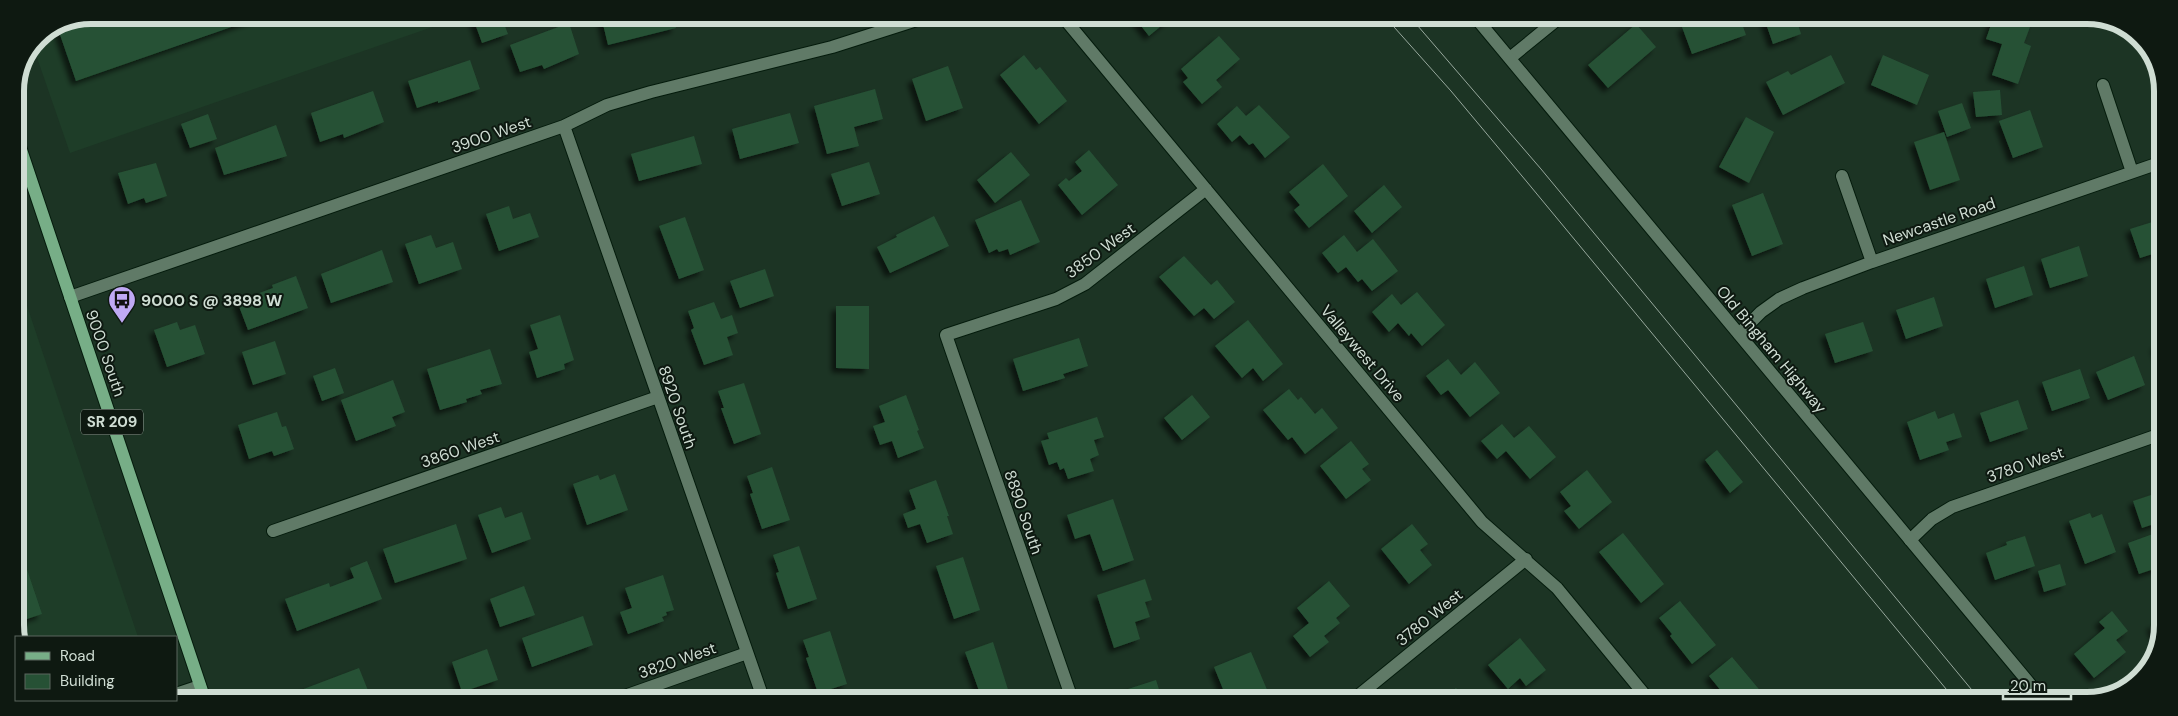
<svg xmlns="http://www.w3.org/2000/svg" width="2178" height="716" font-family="'DM Sans',sans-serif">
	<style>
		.built { fill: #1e3d28 }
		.building { fill: #265135; filter: url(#shadow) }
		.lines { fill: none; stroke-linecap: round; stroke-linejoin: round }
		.street-casing { stroke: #041b0c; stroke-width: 14 }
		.secondary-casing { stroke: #041b0c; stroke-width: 14 }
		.primary-casing { stroke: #041b0c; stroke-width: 14 }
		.street { stroke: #607a67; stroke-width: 12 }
		.secondary { stroke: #607a67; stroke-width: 12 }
		.primary { stroke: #77ae87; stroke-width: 12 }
		.tram { stroke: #97a89d; stroke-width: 1 }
		.labels { text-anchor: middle; stroke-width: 4; stroke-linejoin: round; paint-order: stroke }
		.shield { fill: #0e1911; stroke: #95a299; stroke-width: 1 }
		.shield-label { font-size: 15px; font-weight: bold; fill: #cfddd3 }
		.street-label { font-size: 16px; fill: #cfddd3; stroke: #0e1911 }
		.poi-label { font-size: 16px; font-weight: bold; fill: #cfddd3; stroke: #0e1911; text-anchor: start }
		.rim { fill: none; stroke: #cfddd3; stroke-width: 6 }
	</style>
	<defs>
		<filter id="shadow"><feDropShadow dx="-4.5" dy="4.5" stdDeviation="2.5" flood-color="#0009"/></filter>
	</defs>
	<rect width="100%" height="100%" fill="#1c3424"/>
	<path class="built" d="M 91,15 L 464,16 L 70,153 L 33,46 L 37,37 Z
		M 15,270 L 138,637 L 18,637 L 15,631 Z"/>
	<path class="building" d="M 91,15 L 263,15 L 263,16 L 76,81 L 58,29 Z
		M 479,16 L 501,16 L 508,34 L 482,43 L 473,18 Z
		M 601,16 L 673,16 L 676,28 L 608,45 Z
		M 1134,17 L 1172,17 L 1149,36 Z
		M 1706,18 L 1740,18 L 1746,35 L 1692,54 L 1682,27 Z
		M 1764,18 L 1796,18 L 1801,34 L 1773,44 Z
		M 1993,19 L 2033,19 L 2024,43 L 2031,46 L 2018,84 L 1992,75 L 2002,44 L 1986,39 Z
		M 569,23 L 579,54 L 544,69 L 542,65 L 520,72 L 510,45 Z
		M 1636,24 L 1656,47 L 1608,88 L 1588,65 Z
		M 1219,36 L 1240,59 L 1216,80 L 1222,87 L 1202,104 L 1183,82 L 1188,78 L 1181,69 Z
		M 1024,55 L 1036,70 L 1040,67 L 1067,101 L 1039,124 L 1000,75 Z
		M 1831,55 L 1845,83 L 1783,115 L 1766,82 L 1788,71 L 1791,75 Z
		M 1883,55 L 1929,75 L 1917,105 L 1871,85 Z
		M 470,60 L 480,89 L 438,103 L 438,101 L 417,108 L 408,81 Z
		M 948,66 L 963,108 L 926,121 L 912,79 Z
		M 875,89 L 883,119 L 854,127 L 859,146 L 827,154 L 814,106 Z
		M 2000,90 L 2002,115 L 1976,117 L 1973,92 Z
		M 373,91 L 384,122 L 344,138 L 343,134 L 320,142 L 311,113 Z
		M 1962,103 L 1971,128 L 1947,137 L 1938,111 Z
		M 1259,105 L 1290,137 L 1265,158 L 1253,143 L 1249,145 L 1240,135 L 1232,142 L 1217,124 L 1237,106 L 1246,116 Z
		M 2030,110 L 2043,147 L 2013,158 L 1999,121 Z
		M 790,113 L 799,143 L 740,159 L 732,129 Z
		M 208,114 L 217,139 L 190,148 L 181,124 Z
		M 1746,117 L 1774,132 L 1749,183 L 1719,167 Z
		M 276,125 L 287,156 L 224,175 L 215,148 Z
		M 1944,132 L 1960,180 L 1930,190 L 1914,142 Z
		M 694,136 L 702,164 L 639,181 L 631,154 Z
		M 1089,150 L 1118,185 L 1082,215 L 1058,185 L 1066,178 L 1069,181 L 1082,171 L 1075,162 Z
		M 1011,152 L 1030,175 L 995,203 L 977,180 Z
		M 869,162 L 880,194 L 842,206 L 831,174 Z
		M 156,163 L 167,196 L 146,203 L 144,198 L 128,204 L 118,173 Z
		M 1323,164 L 1348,196 L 1309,228 L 1294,210 L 1300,205 L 1289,192 Z
		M 1384,185 L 1402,207 L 1372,233 L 1354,211 Z
		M 1763,193 L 1783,244 L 1752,256 L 1732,205 Z
		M 1021,200 L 1040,242 L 1010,255 L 1008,249 L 999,252 L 997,249 L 989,253 L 975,220 Z
		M 509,206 L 513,219 L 530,213 L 539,237 L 499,251 L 486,214 Z
		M 934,216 L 949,246 L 890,273 L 877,247 L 897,237 L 896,235 Z
		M 685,217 L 704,270 L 679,279 L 659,226 Z
		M 2162,219 L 2162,251 L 2140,258 L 2130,229 Z
		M 431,235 L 436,248 L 453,242 L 462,269 L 419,284 L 405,244 Z
		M 1344,235 L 1357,252 L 1373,239 L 1398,271 L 1372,291 L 1362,279 L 1358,282 L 1346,267 L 1338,273 L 1322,253 Z
		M 2079,246 L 2088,276 L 2050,288 L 2041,259 Z
		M 382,250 L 393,282 L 331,303 L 321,274 Z
		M 1184,256 L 1211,285 L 1217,280 L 1235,302 L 1214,319 L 1204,308 L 1194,316 L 1159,277 Z
		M 2024,266 L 2033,295 L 1995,308 L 1986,279 Z
		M 765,269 L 774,296 L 740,308 L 730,281 Z
		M 296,276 L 308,308 L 248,330 L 237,301 L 273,288 L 272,285 Z
		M 1417,292 L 1445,325 L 1422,346 L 1411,333 L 1409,336 L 1398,323 L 1389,332 L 1372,312 L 1392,294 L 1401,305 Z
		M 1934,297 L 1943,326 L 1906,339 L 1896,310 Z
		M 714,302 L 721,319 L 732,315 L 738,333 L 727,337 L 733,355 L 704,365 L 691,330 L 694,328 L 688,311 Z
		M 836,306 L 869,306 L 869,369 L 836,368 Z
		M 560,315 L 574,360 L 564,364 L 565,369 L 537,378 L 529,352 L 538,349 L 530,325 Z
		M 1248,320 L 1283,364 L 1263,381 L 1253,368 L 1242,378 L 1215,346 Z
		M 177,322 L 180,330 L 195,325 L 205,354 L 167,367 L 154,330 Z
		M 1863,322 L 1873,351 L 1835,363 L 1825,334 Z
		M 1079,338 L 1088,366 L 1063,374 L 1065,378 L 1023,391 L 1013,359 Z
		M 275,341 L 286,374 L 253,385 L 242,352 Z
		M 2161,344 L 2161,362 L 2155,346 Z
		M 490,349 L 502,384 L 480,390 L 482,394 L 466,399 L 467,402 L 440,410 L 427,369 Z
		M 2134,356 L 2145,385 L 2108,400 L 2096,372 Z
		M 1448,359 L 1461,375 L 1475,362 L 1500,393 L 1470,417 L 1448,390 L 1441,395 L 1426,376 Z
		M 335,368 L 344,393 L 322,401 L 313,376 Z
		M 2080,369 L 2090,398 L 2052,411 L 2042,382 Z
		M 393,380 L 405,412 L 392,417 L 396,426 L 356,441 L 341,400 Z
		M 744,383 L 761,434 L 734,444 L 721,408 L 724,408 L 718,391 Z
		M 1289,389 L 1298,400 L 1301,397 L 1315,414 L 1322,408 L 1338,428 L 1305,454 L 1292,437 L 1288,440 L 1263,410 Z
		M 906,395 L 919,430 L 917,431 L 924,448 L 898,458 L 892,441 L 880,445 L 873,426 L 885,422 L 879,406 Z
		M 1192,395 L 1210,417 L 1182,440 L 1164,418 Z
		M 2018,400 L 2028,429 L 1990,442 L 1980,413 Z
		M 1935,411 L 1938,419 L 1954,413 L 1962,437 L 1946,442 L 1949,450 L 1920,460 L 1907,422 Z
		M 277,412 L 282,427 L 286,426 L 294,449 L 274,456 L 272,451 L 249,459 L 238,425 Z
		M 1097,417 L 1104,437 L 1094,440 L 1099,455 L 1090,459 L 1094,471 L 1068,479 L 1064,468 L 1060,470 L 1057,462 L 1049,465 L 1041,441 L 1049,439 L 1047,433 Z
		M 1502,424 L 1514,438 L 1529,426 L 1556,457 L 1530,479 L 1506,451 L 1497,459 L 1481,441 Z
		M 1351,441 L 1369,464 L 1362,469 L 1371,480 L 1346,499 L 1320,466 Z
		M 1717,450 L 1743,482 L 1730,493 L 1705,460 Z
		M 772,467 L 790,520 L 762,529 L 750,494 L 753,493 L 747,476 Z
		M 1587,470 L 1612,502 L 1579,529 L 1564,511 L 1571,506 L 1560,492 Z
		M 615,474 L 628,510 L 587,525 L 573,484 L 598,475 L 600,480 Z
		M 936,480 L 949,516 L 947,516 L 953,534 L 927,543 L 920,524 L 908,528 L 903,514 L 916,509 L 909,490 Z
		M 2160,492 L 2160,522 L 2142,528 L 2133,501 Z
		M 1113,499 L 1134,560 L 1103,571 L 1090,534 L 1075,539 L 1067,515 Z
		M 501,507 L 505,518 L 522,512 L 531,539 L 492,553 L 478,515 Z
		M 2090,513 L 2092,518 L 2102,514 L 2116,552 L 2085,564 L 2069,521 Z
		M 456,524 L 467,559 L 395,583 L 383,549 Z
		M 1412,524 L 1428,544 L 1420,550 L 1432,565 L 1409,584 L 1381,549 Z
		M 1623,533 L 1664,584 L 1641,603 L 1599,552 Z
		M 15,534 L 42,614 L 15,623 Z
		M 2153,534 L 2160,552 L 2160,567 L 2139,574 L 2128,543 Z
		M 2025,536 L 2035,566 L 1995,580 L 1986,553 L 2007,545 L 2006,542 Z
		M 799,546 L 817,599 L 788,609 L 776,573 L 779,572 L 773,555 Z
		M 963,557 L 980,610 L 954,619 L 936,566 Z
		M 367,561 L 382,599 L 297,631 L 285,599 L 329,583 L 330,587 L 354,578 L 350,568 Z
		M 2060,564 L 2066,585 L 2044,592 L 2038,571 Z
		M 663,575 L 674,610 L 666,612 L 667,615 L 662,617 L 664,621 L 628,634 L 620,612 L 632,608 L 625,588 Z
		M 1145,579 L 1152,600 L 1145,602 L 1150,617 L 1135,622 L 1140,639 L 1114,648 L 1097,595 Z
		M 1329,581 L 1350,606 L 1336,618 L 1340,623 L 1324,636 L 1329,642 L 1310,657 L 1293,636 L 1309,623 L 1297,608 Z
		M 524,586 L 535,615 L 500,627 L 490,599 Z
		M 1680,601 L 1716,645 L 1692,664 L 1670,636 L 1672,634 L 1659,618 Z
		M 2112,611 L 2128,631 L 2116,640 L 2126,652 L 2094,678 L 2074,654 L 2105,628 L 2099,622 Z
		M 583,616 L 593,645 L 532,667 L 522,638 Z
		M 2159,623 L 2159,647 L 2151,625 Z
		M 830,631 L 847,684 L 818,693 L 806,658 L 809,657 L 803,640 Z
		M 1520,638 L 1546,670 L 1526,686 L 1520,678 L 1508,689 L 1488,665 Z
		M 993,642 L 1010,696 L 1002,699 L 982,699 L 965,652 Z
		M 487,649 L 498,680 L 462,692 L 452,662 Z
		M 1251,652 L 1268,692 L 1250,699 L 1246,699 L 1243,692 L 1227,699 L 1214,667 Z
		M 1732,657 L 1768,700 L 1720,700 L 1717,696 L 1722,692 L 1709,676 Z
		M 359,668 L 371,698 L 303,698 L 301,690 Z
		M 1156,680 L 1162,699 L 1132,699 L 1128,689 Z
		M 1456,688 L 1466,700 L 1442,700 Z
		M 964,689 L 967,699 L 936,699 L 936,698 Z"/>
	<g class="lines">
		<defs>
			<path id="street" d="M 1063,17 L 1482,522 L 1557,588 L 1649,700
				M 1510,58 L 1559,18
				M 2103,85 L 2132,172
				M 564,126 L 763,698
				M 1842,176 L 1872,262
				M 70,297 L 564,126 L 607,105 L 651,92 L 832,47 L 926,17
				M 1739,334 L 1761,312 L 1779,299 L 1803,288 L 1872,262 L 2162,162
				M 273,531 L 658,397
				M 1910,540 L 1932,519 L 1952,507 L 2161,434
				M 176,694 L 200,686
				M 619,698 L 747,653
				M 1072,699 L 946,335 L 1056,299 L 1085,284 L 1206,189
				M 1353,700 L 1526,559"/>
			<path id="secondary" d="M 1476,18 L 2044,701"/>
			<path id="primary" d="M 15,132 L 204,697"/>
		</defs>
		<use href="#street" class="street-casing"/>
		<use href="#secondary" class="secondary-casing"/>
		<use href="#primary" class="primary-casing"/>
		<use href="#street" class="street"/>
		<use href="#secondary" class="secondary"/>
		<use href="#primary" class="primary"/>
		<path class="tram" d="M 1386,18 L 1451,91 L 1527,182 L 1956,701
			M 1411,18 L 1541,169 L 1981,701"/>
	</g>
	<defs>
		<symbol id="bus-pin" viewBox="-11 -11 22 30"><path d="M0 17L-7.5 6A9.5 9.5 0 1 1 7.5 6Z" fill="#bfa9f4" stroke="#0e1911"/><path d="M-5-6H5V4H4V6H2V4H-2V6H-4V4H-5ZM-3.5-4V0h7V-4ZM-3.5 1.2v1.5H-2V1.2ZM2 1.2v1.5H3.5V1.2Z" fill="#111"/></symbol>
	</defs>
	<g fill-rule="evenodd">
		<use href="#bus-pin" x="106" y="284" width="32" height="43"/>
	</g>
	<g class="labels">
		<rect class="shield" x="81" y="409.5" width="62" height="25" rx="4"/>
		<g class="shield-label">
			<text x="112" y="427">SR 209</text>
		</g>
		<g class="street-label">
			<text transform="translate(491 134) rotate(-19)" y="6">3900 West</text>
			<text transform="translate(1939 221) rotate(-19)" y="6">Newcastle Road</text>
			<text transform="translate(1100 250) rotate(-36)" y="6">3850 West</text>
			<text transform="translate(1772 349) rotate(50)" y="6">Old Bingham Highway</text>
			<text transform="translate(106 353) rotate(71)" y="6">9000 South</text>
			<text transform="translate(1363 353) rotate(50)" y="6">Valleywest Drive</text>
			<text transform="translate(678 407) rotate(71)" y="6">8920 South</text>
			<text transform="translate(460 449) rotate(-19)" y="6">3860 West</text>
			<text transform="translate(2025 464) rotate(-19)" y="6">3780 West</text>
			<text transform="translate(1024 512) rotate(71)" y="6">8890 South</text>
			<text transform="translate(1429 617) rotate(-39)" y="6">3780 West</text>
			<text transform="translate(677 660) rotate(-19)" y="6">3820 West</text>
		</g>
		<g class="poi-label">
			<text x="141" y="306">9000 S @ 3898 W</text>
		</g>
	</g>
	<path d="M0 0H2178V716H0ZM91 24H2087A67 67 0 0 1 2154 91V625A67 67 0 0 1 2087 692H91A67 67 0 0 1 24 625V91A67 67 0 0 1 91 24Z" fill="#0e1911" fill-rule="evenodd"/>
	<path class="rim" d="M91 24H2087A67 67 0 0 1 2154 91V625A67 67 0 0 1 2087 692H91A67 67 0 0 1 24 625V91A67 67 0 0 1 91 24Z"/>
	<rect x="15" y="636" width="162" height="65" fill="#0e1911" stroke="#5b675f"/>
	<rect x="25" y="652" width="25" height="8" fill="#77ae87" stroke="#5b675f"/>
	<text x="60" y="661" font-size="15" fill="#cfddd3">Road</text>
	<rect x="25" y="674" width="25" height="15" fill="#265135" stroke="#5b675f"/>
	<text x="60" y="686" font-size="15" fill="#cfddd3">Building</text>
	<path d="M2003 691v8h68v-8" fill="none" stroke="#cfddd3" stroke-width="2.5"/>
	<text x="2010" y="691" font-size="15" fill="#cfddd3" stroke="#0e1911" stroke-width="4" paint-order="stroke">20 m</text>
</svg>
